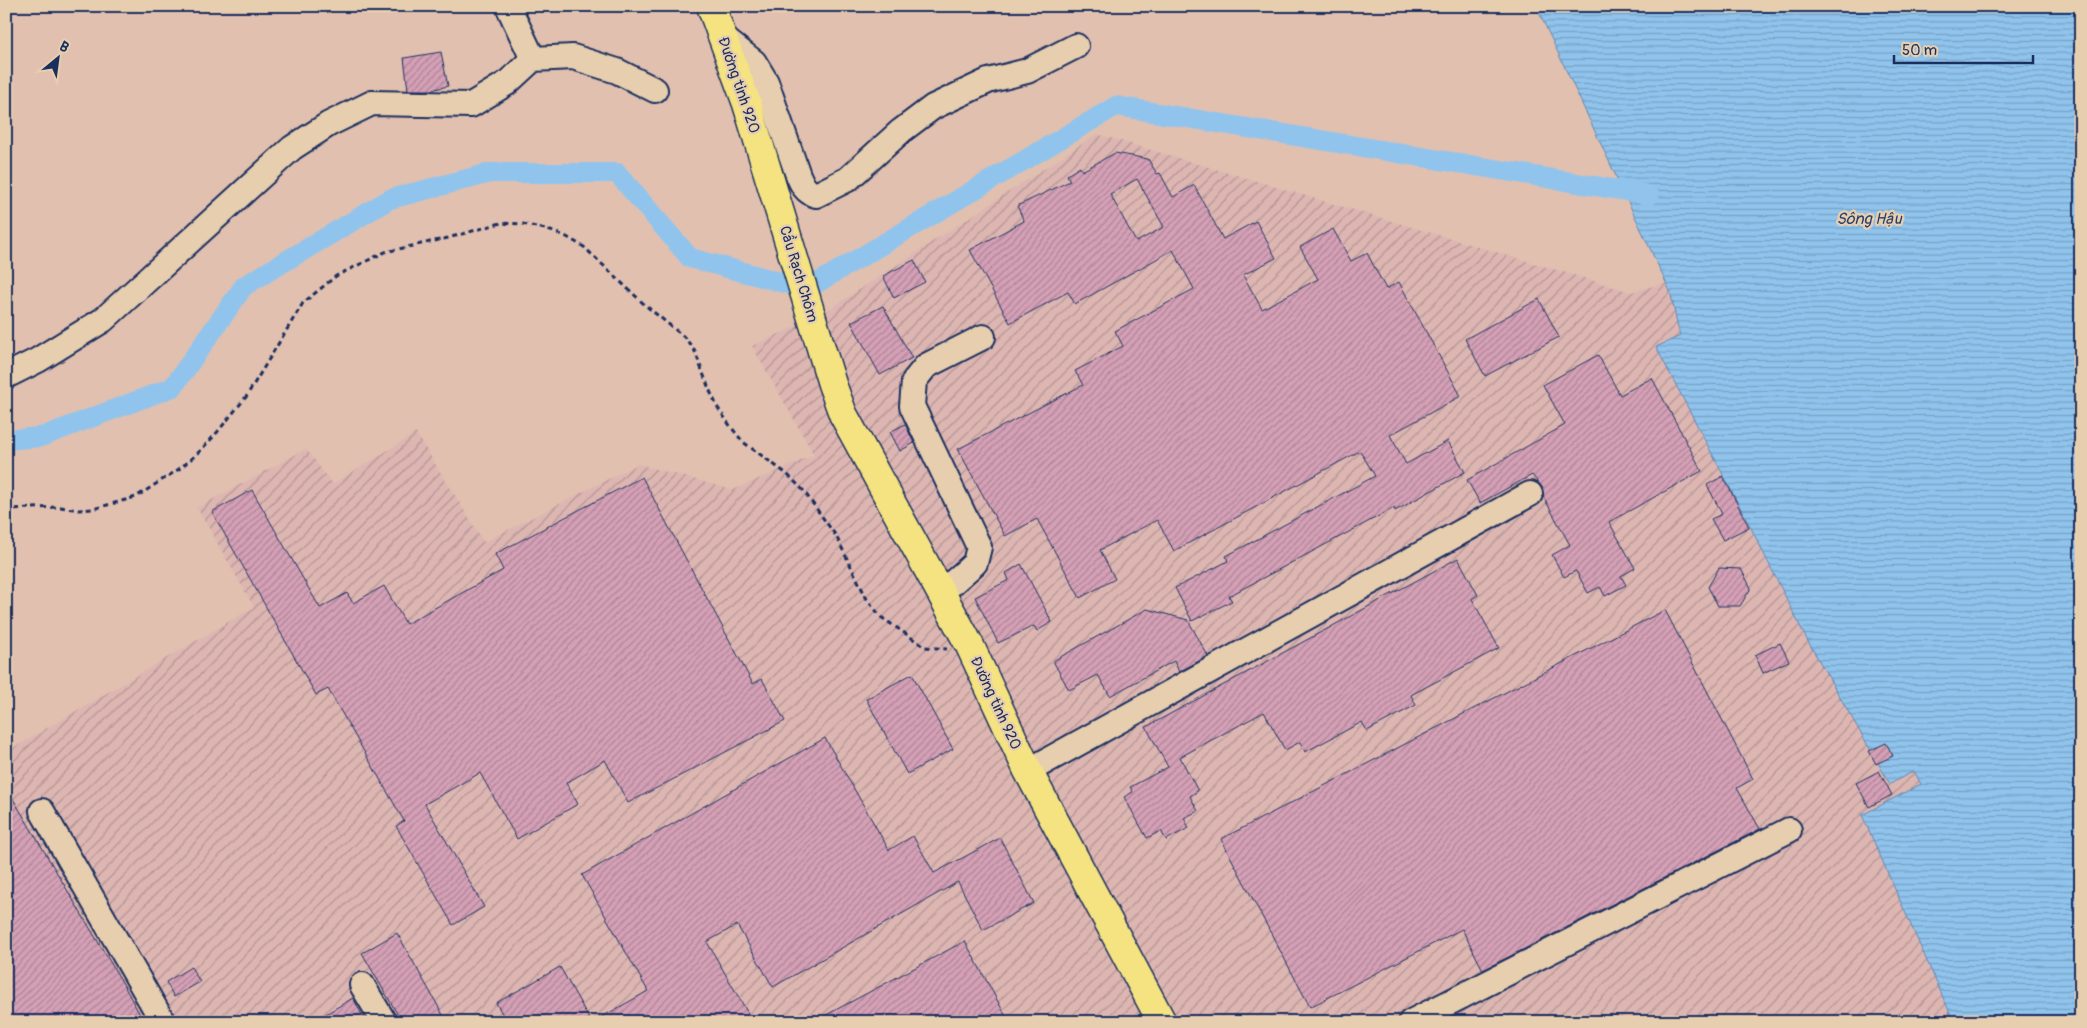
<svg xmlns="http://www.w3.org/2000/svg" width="2087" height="1028" font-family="Pangolin,sans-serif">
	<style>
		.industrial { fill: url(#industrial-furrows) }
		.water { fill: url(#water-rules); stroke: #6188b4 }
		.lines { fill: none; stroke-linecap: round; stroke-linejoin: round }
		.canal { stroke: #90c4ed; stroke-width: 20 }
		.building { fill: url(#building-hatch); stroke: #1b2f5e; fill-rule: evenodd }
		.minor-casing { stroke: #1b2f5e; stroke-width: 28 }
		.major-casing { stroke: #1b2f5e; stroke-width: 31 }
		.path { stroke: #1b2f5e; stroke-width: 3; stroke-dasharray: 5 4; stroke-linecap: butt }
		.minor { stroke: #e6ceae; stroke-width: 24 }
		.major { stroke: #f5e382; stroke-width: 28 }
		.labels { text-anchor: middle; stroke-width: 4.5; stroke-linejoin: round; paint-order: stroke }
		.street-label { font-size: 15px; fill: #1b2f5e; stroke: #e6ceae }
		.water-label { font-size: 16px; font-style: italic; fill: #273e6c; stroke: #e6ceae }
	</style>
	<defs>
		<pattern id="industrial-furrows" width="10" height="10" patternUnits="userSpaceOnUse" patternTransform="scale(1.25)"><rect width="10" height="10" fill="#ddb6b2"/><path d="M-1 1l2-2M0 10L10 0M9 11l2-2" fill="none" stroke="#b29494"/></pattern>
		<pattern id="water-rules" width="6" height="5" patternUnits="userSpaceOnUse" patternTransform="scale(1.25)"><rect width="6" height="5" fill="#90c4ed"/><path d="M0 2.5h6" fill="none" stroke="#75a0c3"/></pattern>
		<pattern id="building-hatch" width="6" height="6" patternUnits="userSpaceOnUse" patternTransform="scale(1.25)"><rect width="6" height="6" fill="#d5a0b6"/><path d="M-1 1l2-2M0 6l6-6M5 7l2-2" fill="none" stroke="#ac8397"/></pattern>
	</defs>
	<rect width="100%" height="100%" fill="#e1c0b0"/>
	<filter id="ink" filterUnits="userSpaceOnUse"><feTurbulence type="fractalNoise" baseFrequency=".02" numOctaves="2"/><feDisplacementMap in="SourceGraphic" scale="10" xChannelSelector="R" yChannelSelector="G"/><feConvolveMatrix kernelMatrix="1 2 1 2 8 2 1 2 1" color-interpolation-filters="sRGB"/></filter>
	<g filter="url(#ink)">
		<path class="industrial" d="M 1097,134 L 1631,292 L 1680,279 L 2060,1022 L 6,1022 L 6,752 L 254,607 L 197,508 L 306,449 L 333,484 L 416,433 L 484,542 L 638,464 L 733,490 L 814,455 L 752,346 L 819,316 Z"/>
		<path class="water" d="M 1536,6 L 2081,6 L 2081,1022 L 1954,1022 L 1862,815 L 1921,784 L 1914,771 L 1890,784 L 1806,638 L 1751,528 L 1656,347 L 1680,336 L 1670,291 Z"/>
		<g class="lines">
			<path class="canal" d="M 6,440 L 41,437 L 173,387 L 244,286 L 390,199 L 490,173 L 617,173 L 690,258 L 807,289 L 1116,106 L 1649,195"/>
		</g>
		<path class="building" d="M 441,52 L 448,86 L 431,90 L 408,90 L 404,58 Z
			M 1115,153 L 1148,159 L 1157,174 L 1160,173 L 1173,197 L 1194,185 L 1223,239 L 1256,221 L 1276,258 L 1243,275 L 1262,309 L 1318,279 L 1300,247 L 1333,229 L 1351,261 L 1367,253 L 1386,289 L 1399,282 L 1461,396 L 1390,435 L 1406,464 L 1448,441 L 1465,472 L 1395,511 L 1394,508 L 1229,596 L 1232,601 L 1192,621 L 1175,588 L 1228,561 L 1226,556 L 1375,476 L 1360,451 L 1174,551 L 1157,520 L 1100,550 L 1115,579 L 1080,598 L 1037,519 L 1005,536 L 958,449 L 1083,385 L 1075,371 L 1123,346 L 1115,331 L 1194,289 L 1173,250 L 1075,304 L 1068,292 L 1010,323 L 970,250 L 1024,221 L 1017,206 L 1070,181 L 1067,175 L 1080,167 L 1082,171 ZM 1137,179 L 1164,227 L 1136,242 L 1110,194 Z
			M 914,260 L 925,282 L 894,298 L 883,276 Z
			M 1539,299 L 1559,337 L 1485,376 L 1465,339 Z
			M 883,306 L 912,358 L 880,375 L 851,322 Z
			M 1598,355 L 1620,395 L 1652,378 L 1702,471 L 1609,522 L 1635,568 L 1621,576 L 1626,585 L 1605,596 L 1600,587 L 1588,593 L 1576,571 L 1564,577 L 1552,555 L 1570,545 L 1543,496 L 1542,487 L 1532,475 L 1480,503 L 1467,480 L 1565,425 L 1543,385 Z
			M 905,424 L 914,443 L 900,451 L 890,432 Z
			M 1723,476 L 1749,527 L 1723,540 L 1711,519 L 1722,514 L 1707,485 Z
			M 642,477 L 753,684 L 762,679 L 785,721 L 628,803 L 605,760 L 566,783 L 578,804 L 517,839 L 480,773 L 425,804 L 484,907 L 453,925 L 396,826 L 404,821 L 328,689 L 316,695 L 212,512 L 252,490 L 320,608 L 347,593 L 353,603 L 384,586 L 406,624 L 503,570 L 495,554 Z
			M 1458,558 L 1478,595 L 1472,599 L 1499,648 L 1411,695 L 1416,705 L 1367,731 L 1362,722 L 1305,752 L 1300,742 L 1285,750 L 1264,712 L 1180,757 L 1198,791 L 1190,796 L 1198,811 L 1184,818 L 1189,828 L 1166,840 L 1161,831 L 1147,838 L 1124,797 L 1133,792 L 1130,787 L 1168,767 L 1146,727 Z
			M 1021,564 L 1052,622 L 1037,631 L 1034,626 L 998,643 L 975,597 L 1009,580 L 1006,573 Z
			M 1719,568 L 1741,569 L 1751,588 L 1740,606 L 1718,606 L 1708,587 Z
			M 1147,609 L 1188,620 L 1208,656 L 1179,672 L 1174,661 L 1110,696 L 1098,675 L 1069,690 L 1053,661 Z
			M 1665,610 L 1753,779 L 1737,788 L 1760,829 L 1483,970 L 1462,929 L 1310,1007 L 1221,839 Z
			M 1780,643 L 1789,661 L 1763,673 L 1755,655 Z
			M 912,674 L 953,749 L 907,774 L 866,699 Z
			M 825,738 L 889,850 L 913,836 L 934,873 L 1000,838 L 1034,903 L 983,930 L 958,882 L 773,987 L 737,925 L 707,942 L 753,1022 L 593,1022 L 648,991 L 582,875 Z
			M 1886,743 L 1893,756 L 1876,764 L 1869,751 Z
			M 1879,771 L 1892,795 L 1869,807 L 1856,783 Z
			M 6,787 L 122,982 L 144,1022 L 6,1022 Z
			M 397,933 L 447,1022 L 402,1022 L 362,953 Z
			M 965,941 L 1009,1022 L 813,1022 Z
			M 191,967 L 200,982 L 174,997 L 166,982 Z
			M 560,967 L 591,1022 L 507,1022 L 496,1003 Z
			M 353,998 L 366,1022 L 312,1022 Z"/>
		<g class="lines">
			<defs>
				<path id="minor" d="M 508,6 L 533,59
					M 722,37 L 754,62 L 766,82 L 798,175 C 802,184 805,192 816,195 L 848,179 L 901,131 L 933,107 L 988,81 L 1027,71 L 1076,46
					M 6,376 L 38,360 L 103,320 L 292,148 L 329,124 L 372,103 L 471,105 L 507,83 L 533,59 L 573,57 L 617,71 L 655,90
					M 941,593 L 975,563 L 979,547 L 912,406 L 914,381 L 926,366 L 983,337
					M 1028,771 L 1530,494
					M 42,811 L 163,1022
					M 362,985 L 384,1022
					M 1411,1022 L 1789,830"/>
				<path id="major" d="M 711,6 L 747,104 L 832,384 L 843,414 L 970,646 L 1028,771 L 1162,1022"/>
			</defs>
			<use href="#minor" class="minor-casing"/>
			<use href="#major" class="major-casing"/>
			<path class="path" d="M 6,509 L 61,507 L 78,510 L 93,509 L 136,497 L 179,469 L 198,453 L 215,435 L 246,397 L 303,303 L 336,276 L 385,252 L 448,238 L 501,223 L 523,224 L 545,229 L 565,236 L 584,247 L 645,305 L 683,336 L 694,349 L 709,389 L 718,408 L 731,427 L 743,442 L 787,474 L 803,490 L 836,536 L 867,599 L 881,617 L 925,647 L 947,649"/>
			<use href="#minor" class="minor"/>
			<use href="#major" class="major"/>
		</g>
	</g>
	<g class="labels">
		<g class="street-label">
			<text transform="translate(739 85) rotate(71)" y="5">Đường tỉnh 920</text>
			<text transform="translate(799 274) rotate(73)" y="5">Cầu Rạch Chôm</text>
			<text transform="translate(996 703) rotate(65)" y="5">Đường tỉnh 920</text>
		</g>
		<g class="water-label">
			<text x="1869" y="224">Sông Hậu</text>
		</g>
	</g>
	<rect width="2087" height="1028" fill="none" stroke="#e6ceae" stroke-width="25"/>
	<rect x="12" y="12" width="2062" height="1003" fill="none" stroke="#1b2f5e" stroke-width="2" filter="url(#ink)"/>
	<g transform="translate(58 58) rotate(29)" stroke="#e6ceae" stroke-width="4" paint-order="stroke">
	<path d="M0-4L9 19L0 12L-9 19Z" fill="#1b2f5e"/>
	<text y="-8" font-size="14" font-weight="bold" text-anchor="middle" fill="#1b2f5e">B</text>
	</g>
	<path d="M1894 55v8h139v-8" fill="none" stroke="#1b2f5e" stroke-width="2.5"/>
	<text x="1902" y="55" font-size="15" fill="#1b2f5e" stroke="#e6ceae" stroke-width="4" paint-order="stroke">50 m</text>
</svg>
